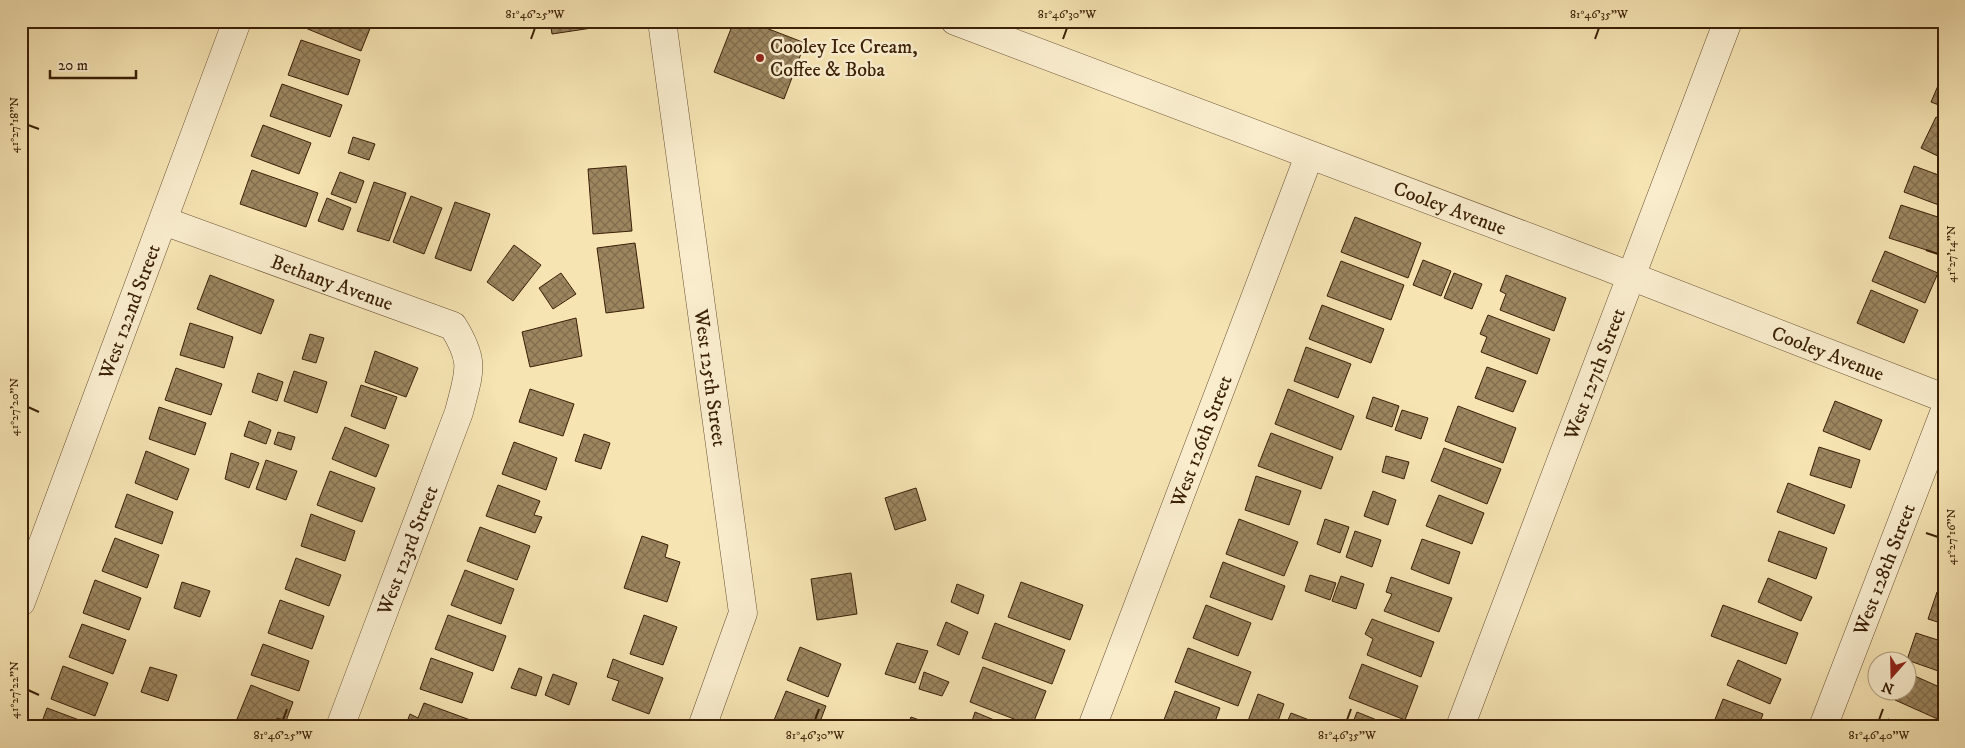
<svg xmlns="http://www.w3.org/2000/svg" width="1965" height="748" font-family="'IM FELL DW Pica',serif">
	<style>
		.building { fill: url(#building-cross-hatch); stroke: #3b2007 }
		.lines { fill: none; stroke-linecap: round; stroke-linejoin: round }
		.minor-casing { stroke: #6a5132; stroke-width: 29 }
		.minor { stroke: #f9edce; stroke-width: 28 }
		.ticks { fill: none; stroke: #3b2007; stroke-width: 2 }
		.poi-dot { fill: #8f2418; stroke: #f9edce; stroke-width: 2 }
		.labels { text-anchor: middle; stroke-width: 5; stroke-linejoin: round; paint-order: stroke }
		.poi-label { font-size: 20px; fill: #3b2007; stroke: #f9edce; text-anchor: start }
		.street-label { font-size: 20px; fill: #3b2007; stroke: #f9edce }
		.neatline { fill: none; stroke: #3b2007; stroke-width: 2 }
		.ticks-label { font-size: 12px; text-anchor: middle; fill: #3b2007 }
	</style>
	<defs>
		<pattern id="building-cross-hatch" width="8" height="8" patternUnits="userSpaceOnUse" patternTransform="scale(1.25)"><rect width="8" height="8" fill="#9c8660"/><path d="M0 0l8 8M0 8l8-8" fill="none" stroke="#806d4d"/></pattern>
	</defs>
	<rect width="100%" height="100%" fill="#f6e4b3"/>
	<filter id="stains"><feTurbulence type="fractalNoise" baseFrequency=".004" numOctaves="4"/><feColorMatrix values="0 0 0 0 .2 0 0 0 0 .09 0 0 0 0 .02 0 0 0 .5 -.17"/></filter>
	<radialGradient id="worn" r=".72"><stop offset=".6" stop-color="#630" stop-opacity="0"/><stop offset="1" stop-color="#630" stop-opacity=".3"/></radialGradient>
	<path class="building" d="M 306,21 L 373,21 L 361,51 L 303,27 Z
		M 550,21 L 624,21 L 625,23 L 552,34 Z
		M 734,21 L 748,21 L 805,43 L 784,99 L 714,72 Z
		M 301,40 L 360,60 L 348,95 L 288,75 Z
		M 1943,74 L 1944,74 L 1944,107 L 1931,102 Z
		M 282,84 L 342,105 L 330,137 L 270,116 Z
		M 1936,117 L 1944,121 L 1944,159 L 1921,148 Z
		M 263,125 L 311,143 L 299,174 L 251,156 Z
		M 353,137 L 375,144 L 369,160 L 348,153 Z
		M 626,166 L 632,231 L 593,234 L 588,169 Z
		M 1914,166 L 1944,177 L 1944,207 L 1904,192 Z
		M 252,170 L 318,193 L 306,227 L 240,204 Z
		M 340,172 L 364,181 L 356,203 L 331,194 Z
		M 374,182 L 406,193 L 389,241 L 357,231 Z
		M 411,196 L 442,208 L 424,254 L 393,242 Z
		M 327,198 L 351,208 L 343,230 L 318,221 Z
		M 455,202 L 490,214 L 471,271 L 435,258 Z
		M 1901,205 L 1944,219 L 1942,255 L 1889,238 Z
		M 1355,217 L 1421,243 L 1408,278 L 1341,252 Z
		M 635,243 L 644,308 L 606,313 L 597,248 Z
		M 514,245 L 541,265 L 513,301 L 487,282 Z
		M 1885,251 L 1938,273 L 1925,303 L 1872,281 Z
		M 1423,260 L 1451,271 L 1441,296 L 1413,285 Z
		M 1341,261 L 1404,285 L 1391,320 L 1327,296 Z
		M 561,273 L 576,294 L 553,309 L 539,288 Z
		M 1454,273 L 1482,284 L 1472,309 L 1444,298 Z
		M 210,275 L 274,300 L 261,334 L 197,309 Z
		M 1506,275 L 1566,298 L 1554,331 L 1500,310 L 1506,294 L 1500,291 Z
		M 1871,290 L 1918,310 L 1904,343 L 1857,323 Z
		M 1322,305 L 1384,329 L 1371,363 L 1309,339 Z
		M 1488,315 L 1550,339 L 1537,374 L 1481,352 L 1487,337 L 1480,334 Z
		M 576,318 L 582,356 L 530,367 L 522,332 Z
		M 190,323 L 233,337 L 224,368 L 180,355 Z
		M 310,334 L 324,338 L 316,363 L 302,359 Z
		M 1306,347 L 1351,364 L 1338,398 L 1294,381 Z
		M 375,351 L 418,368 L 406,397 L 365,382 Z
		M 1487,367 L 1526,381 L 1513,412 L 1475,398 Z
		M 176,368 L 222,384 L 211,415 L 165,400 Z
		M 294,371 L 327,382 L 317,413 L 284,401 Z
		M 258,373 L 283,382 L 277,401 L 252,392 Z
		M 361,385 L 397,397 L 385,429 L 351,416 Z
		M 530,389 L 574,404 L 563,436 L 519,422 Z
		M 1288,389 L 1354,416 L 1341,450 L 1275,424 Z
		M 1373,397 L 1399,406 L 1392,427 L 1366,418 Z
		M 1835,401 L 1882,420 L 1870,450 L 1823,431 Z
		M 1458,406 L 1516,428 L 1503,463 L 1445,441 Z
		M 159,407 L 206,423 L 195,455 L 149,439 Z
		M 1402,410 L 1428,418 L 1421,439 L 1395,430 Z
		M 249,421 L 271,430 L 266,444 L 244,436 Z
		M 345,427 L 389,445 L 376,477 L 332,459 Z
		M 278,432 L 295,437 L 291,450 L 274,444 Z
		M 1271,433 L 1333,457 L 1321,489 L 1258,466 Z
		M 584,434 L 610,443 L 601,469 L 575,461 Z
		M 514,442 L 557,458 L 546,490 L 502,474 Z
		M 1819,447 L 1860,460 L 1851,488 L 1810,475 Z
		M 1444,448 L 1501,469 L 1487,504 L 1431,481 Z
		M 146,451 L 189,469 L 177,500 L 135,483 Z
		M 231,453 L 259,463 L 249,488 L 225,479 Z
		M 1386,456 L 1409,462 L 1404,479 L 1382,472 Z
		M 266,460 L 297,471 L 286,500 L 256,489 Z
		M 330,471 L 375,488 L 362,522 L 317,505 Z
		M 1256,476 L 1301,491 L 1289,525 L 1245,510 Z
		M 1788,483 L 1845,505 L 1834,534 L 1777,512 Z
		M 498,485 L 540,501 L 534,515 L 542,517 L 535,533 L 486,516 Z
		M 916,488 L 926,520 L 895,530 L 885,498 Z
		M 1373,491 L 1396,500 L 1388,525 L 1364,516 Z
		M 127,494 L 173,512 L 162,544 L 115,527 Z
		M 1439,495 L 1484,513 L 1472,544 L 1426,526 Z
		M 311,514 L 355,531 L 345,561 L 301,546 Z
		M 1239,519 L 1298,542 L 1284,576 L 1226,554 Z
		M 1325,519 L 1349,527 L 1340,553 L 1317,544 Z
		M 480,527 L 530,546 L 517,580 L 467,561 Z
		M 1355,531 L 1381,540 L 1372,567 L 1346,557 Z
		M 1779,531 L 1827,548 L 1816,579 L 1768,561 Z
		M 642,536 L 668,545 L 665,557 L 680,562 L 667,602 L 624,588 Z
		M 115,538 L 159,555 L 147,588 L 102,571 Z
		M 1422,539 L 1460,552 L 1449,584 L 1411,569 Z
		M 296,558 L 341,575 L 329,606 L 285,589 Z
		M 1223,562 L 1285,586 L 1272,620 L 1210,597 Z
		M 465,570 L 514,589 L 501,624 L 451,605 Z
		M 851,573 L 857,614 L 817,620 L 811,579 Z
		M 1310,575 L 1336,583 L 1330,600 L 1305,591 Z
		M 1341,576 L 1364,584 L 1356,609 L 1332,601 Z
		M 1391,577 L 1452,598 L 1439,632 L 1384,611 L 1392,594 L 1386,592 Z
		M 1768,578 L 1812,597 L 1801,621 L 1758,602 Z
		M 95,580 L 141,598 L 129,630 L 83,613 Z
		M 182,582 L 210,591 L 200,617 L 174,608 Z
		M 1021,582 L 1083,605 L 1070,640 L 1008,617 Z
		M 957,584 L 984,595 L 978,614 L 951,602 Z
		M 1937,592 L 1944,594 L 1944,624 L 1928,619 Z
		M 280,600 L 324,616 L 312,649 L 268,633 Z
		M 1206,605 L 1251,623 L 1238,656 L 1193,638 Z
		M 1723,605 L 1798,633 L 1786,664 L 1711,636 Z
		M 448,615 L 506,636 L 493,671 L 435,649 Z
		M 644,615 L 677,627 L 663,665 L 630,654 Z
		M 1372,619 L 1434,642 L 1421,677 L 1367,655 L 1373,639 L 1365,634 Z
		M 946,622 L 968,632 L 959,655 L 937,645 Z
		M 995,623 L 1065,650 L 1052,684 L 982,658 Z
		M 82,624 L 126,640 L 113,674 L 69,657 Z
		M 1916,633 L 1944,642 L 1944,673 L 1907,660 Z
		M 897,643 L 928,651 L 915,683 L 885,674 Z
		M 263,644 L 309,661 L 299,691 L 251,675 Z
		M 800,647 L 841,664 L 828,697 L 787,680 Z
		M 1188,648 L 1251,672 L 1238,706 L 1175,682 Z
		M 431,658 L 473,673 L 462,703 L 420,689 Z
		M 613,659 L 663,678 L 649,714 L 612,700 L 619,681 L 607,677 Z
		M 1738,660 L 1781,679 L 1770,704 L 1727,685 Z
		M 1362,664 L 1418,686 L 1405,720 L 1349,698 Z
		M 63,666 L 108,683 L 95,716 L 51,699 Z
		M 150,667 L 177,675 L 168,701 L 141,692 Z
		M 983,667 L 1046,691 L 1032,726 L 970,702 Z
		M 519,668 L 542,677 L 536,696 L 511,688 Z
		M 924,672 L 949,682 L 942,696 L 919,689 Z
		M 1908,673 L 1944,689 L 1942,721 L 1895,700 L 1899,690 L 1908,690 Z
		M 553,674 L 577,683 L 569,705 L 545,695 Z
		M 251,685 L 293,702 L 286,721 L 277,718 L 274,727 L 257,727 L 237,719 Z
		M 786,691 L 826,706 L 818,727 L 778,727 L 772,725 Z
		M 1175,691 L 1220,708 L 1213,727 L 1162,725 Z
		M 1258,694 L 1284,704 L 1276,727 L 1265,727 L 1248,721 Z
		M 1723,699 L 1763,714 L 1758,727 L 1712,727 Z
		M 424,703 L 473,721 L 471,727 L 405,727 L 410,714 L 418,718 Z
		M 47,708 L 98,727 L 40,727 Z
		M 975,712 L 1011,727 L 970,727 Z
		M 1357,712 L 1394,727 L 1351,727 Z
		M 1291,713 L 1317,723 L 1315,727 L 1285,727 Z
		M 911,717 L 933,725 L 932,727 L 907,727 Z
		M 1888,719 L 1910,727 L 1885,727 Z
		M 135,722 L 149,727 L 133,727 Z
		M 600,722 L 616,727 L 598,727 Z"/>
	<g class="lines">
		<defs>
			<g id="minor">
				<path id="s1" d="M 662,21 L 743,613 L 702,727"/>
				<path id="s2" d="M 955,21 L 1602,265 L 1944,398"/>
				<path id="s3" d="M 164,221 L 453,326 C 476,363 469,372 459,412 L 340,727"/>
				<path id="s4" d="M 21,602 L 237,21"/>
				<path id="s5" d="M 1092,727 L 1309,156"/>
				<path id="s6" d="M 1460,727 L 1728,21"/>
				<path id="s7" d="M 1823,727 L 1944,413"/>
			</g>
		</defs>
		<use href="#minor" class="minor-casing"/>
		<use href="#minor" class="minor"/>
	</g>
	<path class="ticks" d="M 531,39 L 535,28M 1063,39 L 1067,28M 1595,39 L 1599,28M 28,125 L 39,129M 1926,250 L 1938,254M 28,407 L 39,412M 1926,533 L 1938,537M 28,690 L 39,695M 283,720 L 287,709M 815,720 L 819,709M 1347,720 L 1351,709M 1879,720 L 1883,709"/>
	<circle class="poi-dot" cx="760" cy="58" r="5"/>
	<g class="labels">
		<g class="poi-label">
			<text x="770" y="53">Cooley Ice Cream,<tspan x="770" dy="23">Coffee &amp; Boba</tspan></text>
		</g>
		<g class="street-label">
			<text dy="7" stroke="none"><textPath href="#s2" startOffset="529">Cooley Avenue</textPath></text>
			<text dy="7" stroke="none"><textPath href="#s3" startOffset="179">Bethany Avenue</textPath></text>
			<text dy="7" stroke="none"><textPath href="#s4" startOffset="310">West 122nd Street</textPath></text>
			<text dy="7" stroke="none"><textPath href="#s2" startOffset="934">Cooley Avenue</textPath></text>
			<text dy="7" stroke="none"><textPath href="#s6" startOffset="378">West 127th Street</textPath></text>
			<text dy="7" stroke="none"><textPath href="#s1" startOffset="360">West 125th Street</textPath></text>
			<text dy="7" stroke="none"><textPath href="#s5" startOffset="306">West 126th Street</textPath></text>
			<text transform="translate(407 550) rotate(-69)" y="7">West 123rd Street</text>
			<text dy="7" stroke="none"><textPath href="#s7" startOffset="169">West 128th Street</textPath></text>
		</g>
	</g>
	<rect width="1965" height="748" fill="none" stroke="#f6e4b3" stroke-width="55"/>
	<g transform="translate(1892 676) rotate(200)"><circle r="24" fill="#f9edce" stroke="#ad9b7e"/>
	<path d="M0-4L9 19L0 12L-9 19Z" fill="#8f2418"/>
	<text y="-8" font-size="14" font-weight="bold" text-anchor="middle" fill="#3b2007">N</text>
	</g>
	<path d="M50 70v8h86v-8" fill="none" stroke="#3b2007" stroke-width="2.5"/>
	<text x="58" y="70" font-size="15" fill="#3b2007" stroke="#f9edce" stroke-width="4" paint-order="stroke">20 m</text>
	<rect x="28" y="28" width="1910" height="692" class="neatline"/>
	<g class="ticks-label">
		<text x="535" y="18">81°46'25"W</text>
		<text x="1067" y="18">81°46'30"W</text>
		<text x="1599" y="18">81°46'35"W</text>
		<text transform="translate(14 125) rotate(-90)" y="4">41°27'18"N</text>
		<text transform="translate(1951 254) rotate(-90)" y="4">41°27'14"N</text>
		<text transform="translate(14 407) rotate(-90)" y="4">41°27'20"N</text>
		<text transform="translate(1951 537) rotate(-90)" y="4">41°27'16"N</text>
		<text transform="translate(14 690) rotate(-90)" y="4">41°27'22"N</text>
		<text x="283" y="739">81°46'25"W</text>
		<text x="815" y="739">81°46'30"W</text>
		<text x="1347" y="739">81°46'35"W</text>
		<text x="1879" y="739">81°46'40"W</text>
	</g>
	<rect width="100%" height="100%" filter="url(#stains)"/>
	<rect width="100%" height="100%" fill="url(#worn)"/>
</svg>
